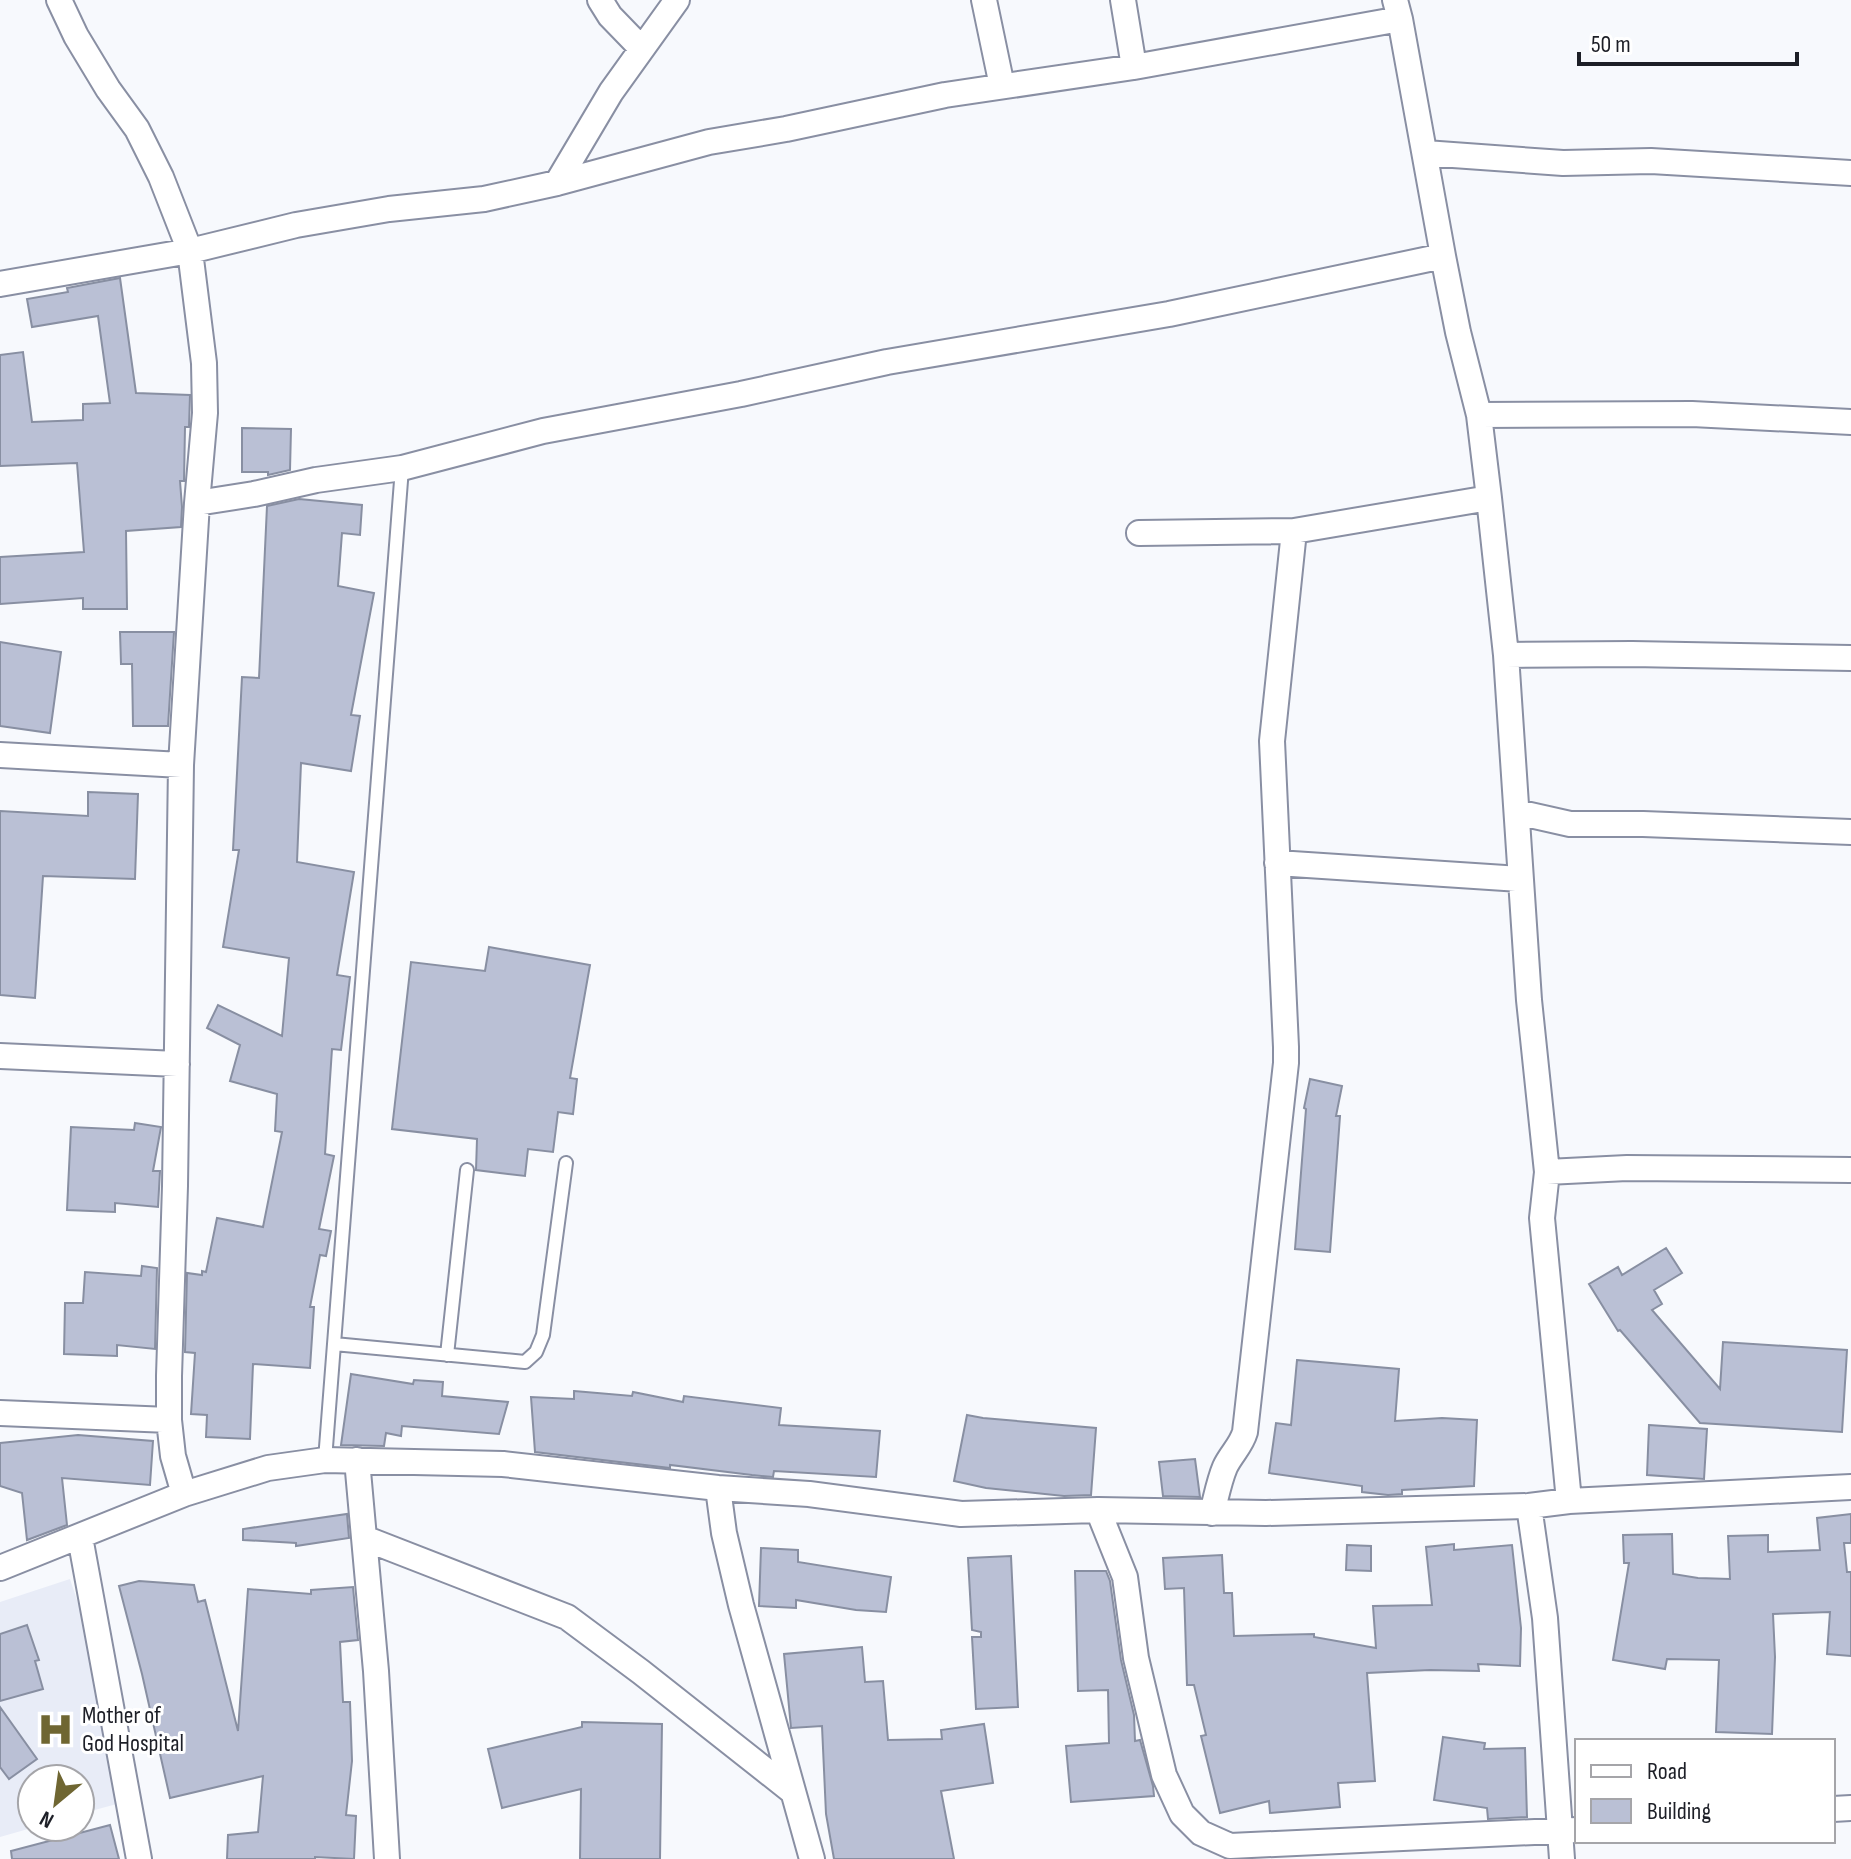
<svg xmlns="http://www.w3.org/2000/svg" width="1851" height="1859" font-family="'Sofia Sans Condensed',sans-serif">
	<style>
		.built { fill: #e8ecf7 }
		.building { fill: #bac0d5; stroke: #888fa2; stroke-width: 2 }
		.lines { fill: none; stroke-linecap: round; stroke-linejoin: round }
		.lane-casing { stroke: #898fa3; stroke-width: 16 }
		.street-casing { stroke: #898fa3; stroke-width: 28 }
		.lane { stroke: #fff; stroke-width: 12 }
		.street { stroke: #fff; stroke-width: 24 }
		.labels { text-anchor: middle; stroke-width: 6; stroke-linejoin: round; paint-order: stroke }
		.poi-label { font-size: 24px; fill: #1d1f27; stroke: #fff; text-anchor: start }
	</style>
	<rect width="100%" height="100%" fill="#f7f9fd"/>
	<path class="built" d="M 70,1579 L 103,1678 L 124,1802 L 80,1814 L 80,1779 L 32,1779 L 32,1827 L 35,1827 L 0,1837 L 0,1602 Z"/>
	<path class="building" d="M 120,278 L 136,393 L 190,395 L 189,427 L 185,427 L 184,481 L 180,481 L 182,507 L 181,527 L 126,531 L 127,609 L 83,609 L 83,598 L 0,604 L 0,557 L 84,552 L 77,463 L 0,466 L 0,355 L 23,352 L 32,422 L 83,420 L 83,404 L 110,403 L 98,316 L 32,327 L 27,299 L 68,292 L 67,288 Z
		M 242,428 L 291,429 L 290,470 L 268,475 L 268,472 L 242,472 Z
		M 299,499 L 362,505 L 360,535 L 342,533 L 338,586 L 374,593 L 351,715 L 360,716 L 351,771 L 301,763 L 297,862 L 354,872 L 337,975 L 350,977 L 341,1050 L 332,1049 L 325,1154 L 334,1156 L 319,1229 L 331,1231 L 326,1256 L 320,1255 L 310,1307 L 314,1307 L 310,1368 L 253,1364 L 250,1439 L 206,1437 L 207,1415 L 191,1414 L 195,1353 L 185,1352 L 187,1273 L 202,1275 L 202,1271 L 206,1272 L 217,1218 L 263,1227 L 282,1132 L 275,1131 L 277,1094 L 230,1081 L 240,1045 L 207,1028 L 218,1005 L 282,1036 L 289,958 L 223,947 L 239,850 L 233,850 L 242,677 L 259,678 L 267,506 Z
		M 120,632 L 174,632 L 168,726 L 133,726 L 132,664 L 121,664 Z
		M 0,642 L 61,652 L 50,733 L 0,726 Z
		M 88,792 L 138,794 L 135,879 L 43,876 L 35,998 L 0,995 L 0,811 L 88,816 Z
		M 489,947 L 590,965 L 570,1078 L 577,1079 L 573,1114 L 558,1112 L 553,1152 L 528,1149 L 525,1176 L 476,1170 L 477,1139 L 392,1129 L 411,962 L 485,971 Z
		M 1310,1079 L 1342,1086 L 1336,1116 L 1340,1116 L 1330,1252 L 1295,1249 L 1306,1109 L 1304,1108 Z
		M 135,1123 L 161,1127 L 153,1171 L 160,1171 L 158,1207 L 115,1203 L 115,1212 L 67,1210 L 71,1127 L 134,1130 Z
		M 1666,1248 L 1682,1273 L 1654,1290 L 1662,1304 L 1652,1310 L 1720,1389 L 1723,1342 L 1847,1350 L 1842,1432 L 1700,1423 L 1620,1330 L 1618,1331 L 1589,1284 L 1618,1267 L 1622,1275 Z
		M 142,1266 L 157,1268 L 155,1349 L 117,1345 L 117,1356 L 64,1354 L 65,1303 L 83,1303 L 85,1272 L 141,1276 Z
		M 1297,1360 L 1399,1369 L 1395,1421 L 1442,1418 L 1477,1420 L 1474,1486 L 1402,1490 L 1402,1494 L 1388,1495 L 1362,1492 L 1362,1486 L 1269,1473 L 1276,1423 L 1291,1425 Z
		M 351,1374 L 413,1384 L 414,1380 L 443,1382 L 442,1396 L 508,1402 L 499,1434 L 402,1426 L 401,1436 L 386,1433 L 384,1446 L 341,1445 Z
		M 574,1391 L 632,1396 L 633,1392 L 683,1402 L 684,1396 L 781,1408 L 779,1425 L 880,1431 L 876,1477 L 774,1471 L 773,1477 L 752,1475 L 670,1465 L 670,1468 L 535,1452 L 531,1397 L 574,1399 Z
		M 967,1415 L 983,1418 L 1096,1428 L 1091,1495 L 1064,1496 L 986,1488 L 954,1481 Z
		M 1649,1425 L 1707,1429 L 1704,1479 L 1647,1475 Z
		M 78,1435 L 153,1441 L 150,1485 L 62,1478 L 67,1525 L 27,1540 L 22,1493 L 0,1486 L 0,1443 Z
		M 1195,1459 L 1200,1497 L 1163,1496 L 1159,1462 Z
		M 347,1514 L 349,1538 L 296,1546 L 296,1543 L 243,1540 L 243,1529 Z
		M 1851,1514 L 1851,1543 L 1844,1543 L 1847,1572 L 1851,1572 L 1851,1656 L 1827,1654 L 1830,1612 L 1773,1614 L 1775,1657 L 1772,1734 L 1716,1732 L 1719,1660 L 1667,1659 L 1665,1669 L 1613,1660 L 1629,1563 L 1624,1563 L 1623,1535 L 1672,1534 L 1673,1574 L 1698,1578 L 1730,1579 L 1728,1536 L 1768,1535 L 1768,1552 L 1820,1550 L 1817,1518 Z
		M 1454,1544 L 1454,1550 L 1512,1545 L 1521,1628 L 1520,1666 L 1478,1664 L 1479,1671 L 1430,1670 L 1367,1673 L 1375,1781 L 1338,1783 L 1340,1807 L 1270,1813 L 1269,1801 L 1220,1813 L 1201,1736 L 1206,1735 L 1194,1685 L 1187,1685 L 1184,1588 L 1165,1589 L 1163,1558 L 1222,1555 L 1224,1593 L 1232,1593 L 1234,1636 L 1314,1634 L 1314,1637 L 1376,1648 L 1373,1606 L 1432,1605 L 1426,1547 Z
		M 1347,1545 L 1371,1546 L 1371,1571 L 1346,1570 Z
		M 761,1548 L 798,1550 L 798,1562 L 891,1577 L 886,1612 L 856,1610 L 796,1600 L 796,1608 L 759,1606 Z
		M 1011,1556 L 1018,1707 L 976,1709 L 972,1637 L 981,1637 L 981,1632 L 972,1630 L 968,1558 Z
		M 1075,1571 L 1106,1571 L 1110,1581 L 1121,1660 L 1134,1715 L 1135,1741 L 1140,1740 L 1153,1786 L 1154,1796 L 1071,1802 L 1066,1746 L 1109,1743 L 1108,1690 L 1078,1691 Z
		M 139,1581 L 194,1585 L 198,1602 L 205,1600 L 238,1731 L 248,1589 L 311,1594 L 311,1590 L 353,1587 L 358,1640 L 340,1642 L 343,1702 L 350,1702 L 352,1761 L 346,1815 L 356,1816 L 354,1859 L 315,1857 L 315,1859 L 227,1859 L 228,1835 L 258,1832 L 263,1776 L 170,1798 L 142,1674 L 119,1586 Z
		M 27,1625 L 39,1660 L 35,1661 L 43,1689 L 0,1701 L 0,1634 Z
		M 862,1647 L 865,1682 L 883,1681 L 888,1740 L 942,1739 L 941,1730 L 984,1724 L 993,1783 L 941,1791 L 954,1859 L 834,1859 L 826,1814 L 822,1726 L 791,1728 L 784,1654 Z
		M 0,1707 L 37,1759 L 9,1779 L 0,1767 Z
		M 582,1722 L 662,1724 L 660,1859 L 580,1859 L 581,1789 L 502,1808 L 488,1749 L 582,1727 Z
		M 1443,1737 L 1485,1743 L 1484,1749 L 1525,1748 L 1527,1817 L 1488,1819 L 1487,1808 L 1434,1800 Z
		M 110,1825 L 119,1859 L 12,1859 L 11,1851 Z"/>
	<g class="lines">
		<defs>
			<path id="lane" d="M 334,1344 L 525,1362 L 536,1352 L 543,1335 L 566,1163
				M 447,1355 L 467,1170
				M 325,1460 L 402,468"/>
			<path id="street" d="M 59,0 L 76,36 L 108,89 L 137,129 L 161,177 L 190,251 L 204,363 L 205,413 L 197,503 L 181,765 L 175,1186 L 169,1376 L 169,1420 L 173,1456 L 184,1494
				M 600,0 L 610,16 L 641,48
				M 984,0 L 1002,86
				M 1123,0 L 1134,67
				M 1395,0 L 1400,19 L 1443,256 L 1458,332 L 1479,415 L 1489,498 L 1506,655 L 1529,1000 L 1547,1172 L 1542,1218 L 1569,1501
				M 1425,153 L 1563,163 L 1651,161 L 1851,173
				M 557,183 L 611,92 L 677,0
				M 0,284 L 190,251 L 296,225 L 389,209 L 484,199 L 557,183 L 709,142 L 786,129 L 945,95 L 1134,67 L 1400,19
				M 1479,415 L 1692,414 L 1851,422
				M 197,503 L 254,494 L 316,480 L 402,468 L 543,431 L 741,394 L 887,362 L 1169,314 L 1443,256
				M 1139,533 L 1294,531 L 1489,498
				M 1506,655 L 1632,654 L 1851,658
				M 0,755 L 181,765
				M 1517,812 L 1570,824 L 1643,824 L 1851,832
				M 1277,863 L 1520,879
				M 0,1056 L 177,1064
				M 1547,1172 L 1627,1168 L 1851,1170
				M 0,1413 L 169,1420
				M 357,1460 L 376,1671 L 387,1859
				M 718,1488 L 724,1533 L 741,1605 L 812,1859
				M 1529,1506 L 1545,1618 L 1562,1859
				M 1098,1510 L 1125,1577 L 1136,1658 L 1164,1775 L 1182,1814 L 1201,1833 L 1230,1846 L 1577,1830
				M 1212,1513 C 1216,1498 1219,1481 1225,1467 C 1231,1454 1241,1446 1245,1432 L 1286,1063 L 1286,1047 L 1272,741 L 1294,531
				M 80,1537 L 139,1859
				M 364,1538 L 567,1617 L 641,1672 L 793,1792
				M 0,1568 L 184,1494 L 268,1468 L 325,1460 L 503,1464 L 718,1488 L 809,1494 L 961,1514 L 1098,1510 L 1266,1513 L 1529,1506 L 1569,1501 L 1851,1487
				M 1833,1809 L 1851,1808"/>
		</defs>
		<use href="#lane" class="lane-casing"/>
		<use href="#street" class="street-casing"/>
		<use href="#lane" class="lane"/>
		<use href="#street" class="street"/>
	</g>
	<defs>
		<symbol id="hospital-bare" viewBox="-9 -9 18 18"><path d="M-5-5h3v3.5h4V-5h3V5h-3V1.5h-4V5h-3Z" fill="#6f6632" stroke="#fff" stroke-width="2.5" paint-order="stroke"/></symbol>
	</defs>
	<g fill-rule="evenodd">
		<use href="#hospital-bare" x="30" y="1704" width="51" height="51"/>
	</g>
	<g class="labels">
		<g class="poi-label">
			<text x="82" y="1723">Mother of<tspan x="82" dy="28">God Hospital</tspan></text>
		</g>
	</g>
	<rect x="1575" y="1739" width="260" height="104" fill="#ffffff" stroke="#a5a5a9" stroke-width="2"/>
	<rect x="1591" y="1765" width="40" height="12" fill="#ffffff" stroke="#a5a5a9" stroke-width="2"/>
	<text x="1647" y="1779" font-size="24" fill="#1d1f27">Road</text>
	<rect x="1591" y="1799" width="40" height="24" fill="#bac0d5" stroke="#a5a5a9" stroke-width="2"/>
	<text x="1647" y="1819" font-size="24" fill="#1d1f27">Building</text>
	<g transform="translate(56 1803) rotate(209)"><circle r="38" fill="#ffffff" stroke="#a5a5a9" stroke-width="2"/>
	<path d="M0-6L14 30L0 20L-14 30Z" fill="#6f6632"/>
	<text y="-12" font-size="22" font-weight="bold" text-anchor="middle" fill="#1d1f27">N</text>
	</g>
	<path d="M1579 52v12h218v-12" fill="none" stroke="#1d1f27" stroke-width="4"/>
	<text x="1591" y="52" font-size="24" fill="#1d1f27" stroke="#ffffff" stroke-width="6" paint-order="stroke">50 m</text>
</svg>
